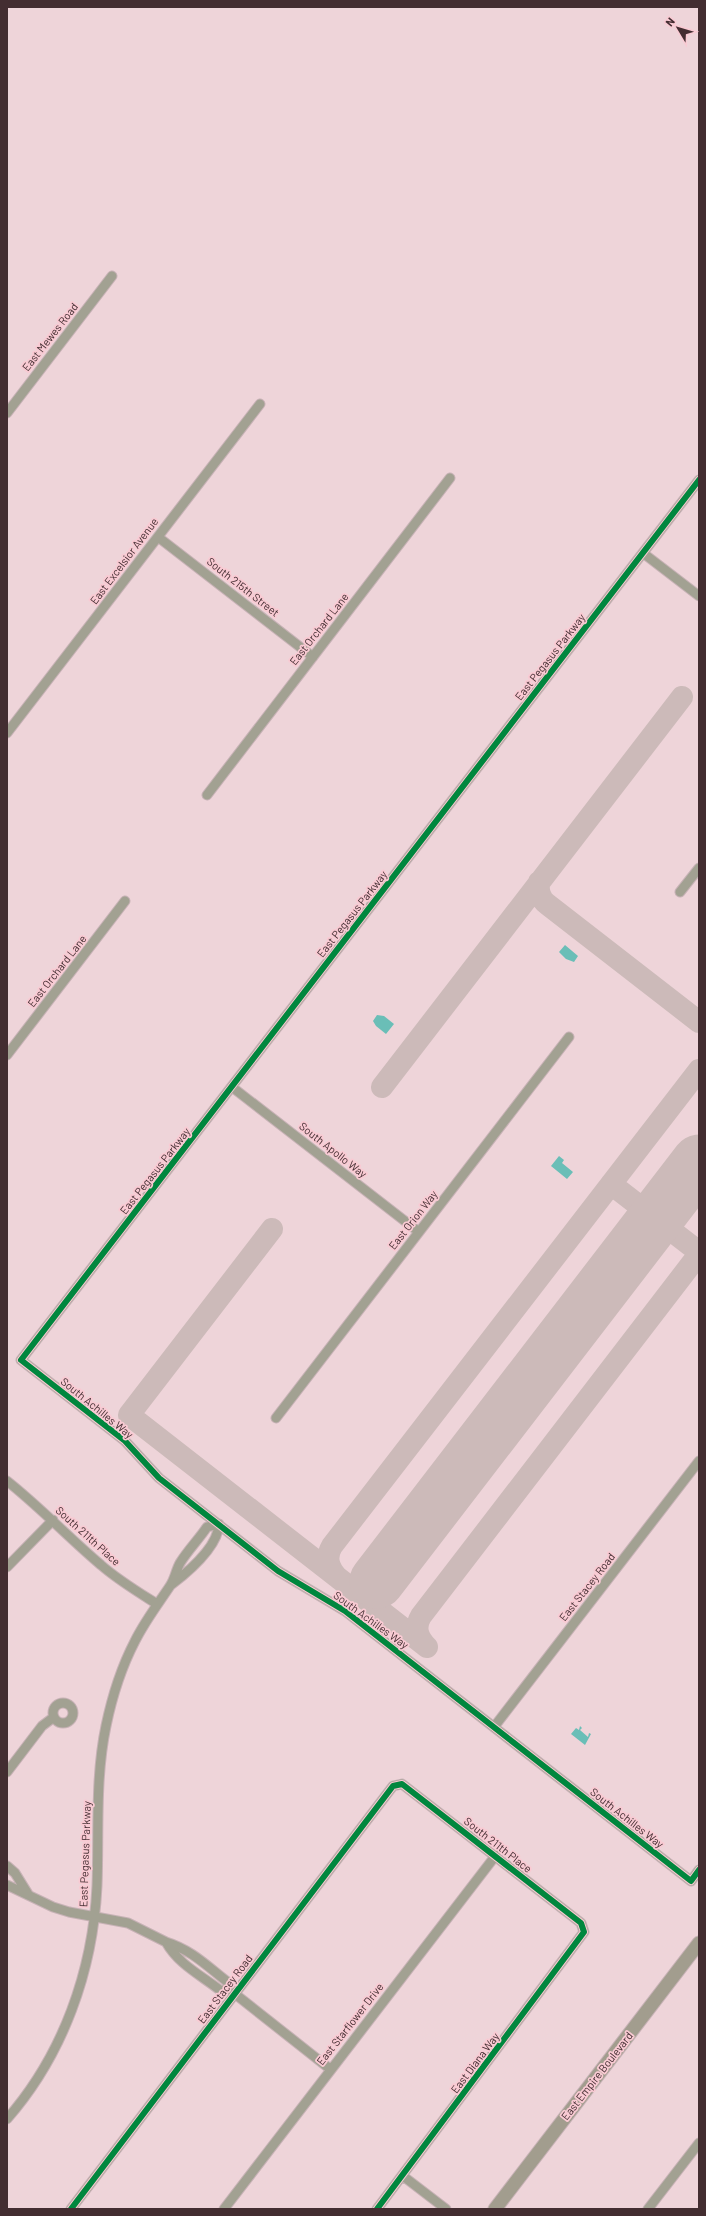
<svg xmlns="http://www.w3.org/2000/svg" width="706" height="2216" font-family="Barlow,sans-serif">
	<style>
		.water { fill: #6abeb7 }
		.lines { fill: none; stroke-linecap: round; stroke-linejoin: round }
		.taxiway { stroke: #ccbab9; stroke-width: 22 }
		.runway { stroke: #ccbab9; stroke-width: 55 }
		.street-casing { stroke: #c7b2b6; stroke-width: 11 }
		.secondary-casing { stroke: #c7b2b6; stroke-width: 15 }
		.street { stroke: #a2a192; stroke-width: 9 }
		.secondary { stroke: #a29d8e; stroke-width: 13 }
		.cycleway-casing { stroke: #f9cad3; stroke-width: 8 }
		.cycleway { stroke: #00873e; stroke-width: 6 }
		.labels { text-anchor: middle; stroke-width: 3.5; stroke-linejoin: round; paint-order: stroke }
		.street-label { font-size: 11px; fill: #432d31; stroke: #f9cad3 }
	</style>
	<rect width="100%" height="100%" fill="#eed4d9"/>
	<path class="water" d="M 565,945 L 578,956 L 574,962 L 566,959 L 559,952 Z
		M 377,1015 L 384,1016 L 394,1024 L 386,1034 L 376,1026 L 373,1021 Z
		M 559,1156 L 564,1160 L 562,1163 L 573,1172 L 567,1179 L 551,1166 Z
		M 580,1726 L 582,1728 L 580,1730 L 588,1737 L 589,1733 L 591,1734 L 585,1745 L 571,1734 L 576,1728 L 579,1730 Z"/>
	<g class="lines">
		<path class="taxiway" d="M 539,882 C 538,890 540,899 547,904 L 699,1022
			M 382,1087 L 682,697
			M 611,1184 L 699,1252
			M 272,1229 L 129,1415 L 427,1647
			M 337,1577 C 329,1568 325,1558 332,1546 L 699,1070
			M 377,1581 C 370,1593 374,1603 382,1612
			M 427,1647 C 418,1638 414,1628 421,1616 L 699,1254"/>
		<path class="runway" d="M 377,1581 L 699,1162"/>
		<defs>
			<path id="street" d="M 7,413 L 112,276
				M 699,480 L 21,1360 L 125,1441 L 159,1478 L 278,1571 L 345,1611 L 691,1881 L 699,1870
				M 158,537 L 313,657
				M 643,553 L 699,596
				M 7,733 L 260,404
				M 207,795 L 450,478
				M 680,892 L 699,868
				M 7,1055 L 125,901
				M 232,1087 L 419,1232
				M 276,1418 L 569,1037
				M 7,1481 C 40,1507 69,1538 101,1565 C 118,1580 138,1592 157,1604
				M 7,1567 L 53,1520
				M53 1713a10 10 0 1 1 20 0a10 10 0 1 1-20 0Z
				M 494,1727 L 699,1461
				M 7,1772 L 42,1726 L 54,1717
				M 7,1866 L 15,1873 L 28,1894
				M 7,1885 L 53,1907 L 69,1912 L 128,1923 L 166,1942
				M 166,1942 C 192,1950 208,1967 229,1983 L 227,1989 L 221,1991 C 201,1975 179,1965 166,1942 Z
				M 230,1990 L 330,2069
				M 7,2119 C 63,2055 93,1971 97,1886 C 99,1833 95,1778 106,1726 C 112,1697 122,1666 135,1641 C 145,1621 158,1604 170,1586 C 175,1579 176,1570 180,1563 C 188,1550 199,1539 207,1527 L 219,1524 C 218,1547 188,1572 171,1585
				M 403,2176 L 446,2209
				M 71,2209 L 393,1786 L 402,1784 L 581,1923 L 584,1932 L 377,2209
				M 224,2209 L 496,1855
				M 648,2209 L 699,2143"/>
			<path id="secondary" d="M 495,2209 L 699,1943"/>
		</defs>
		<use href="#street" class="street-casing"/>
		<use href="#secondary" class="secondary-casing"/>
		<use href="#street" class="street"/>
		<use href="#secondary" class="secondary"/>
		<defs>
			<path id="cycleway" d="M 699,480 L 21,1360 L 125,1441 L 159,1478 L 278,1571 L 345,1611 L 691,1881 L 699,1870
				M 71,2209 L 393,1786 L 402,1784 L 581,1923 L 584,1932 L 377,2209"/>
		</defs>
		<use href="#cycleway" class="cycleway-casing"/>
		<use href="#cycleway" class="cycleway"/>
	</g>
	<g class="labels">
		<g class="street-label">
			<text transform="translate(50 337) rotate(-52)" y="4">East Mewes Road</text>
			<text transform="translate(124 561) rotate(-53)" y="4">East Excelsior Avenue</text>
			<text transform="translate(243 587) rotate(38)" y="4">South 215th Street</text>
			<text transform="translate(319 629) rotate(-52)" y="4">East Orchard Lane</text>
			<text transform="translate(550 657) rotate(-52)" y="4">East Pegasus Parkway</text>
			<text transform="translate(352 914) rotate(-52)" y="4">East Pegasus Parkway</text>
			<text transform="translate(57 971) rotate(-52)" y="4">East Orchard Lane</text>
			<text transform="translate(333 1150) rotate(38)" y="4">South Apollo Way</text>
			<text transform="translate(155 1171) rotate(-52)" y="4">East Pegasus Parkway</text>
			<text transform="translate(413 1220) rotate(-52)" y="4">East Orion Way</text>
			<text transform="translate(97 1408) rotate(39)" y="4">South Achilles Way</text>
			<text transform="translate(88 1536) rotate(42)" y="4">South 211th Place</text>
			<text transform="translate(587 1587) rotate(-52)" y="4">East Stacey Road</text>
			<text transform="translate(371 1620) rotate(36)" y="4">South Achilles Way</text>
			<text transform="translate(627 1818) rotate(38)" y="4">South Achilles Way</text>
			<text transform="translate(498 1845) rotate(38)" y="4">South 211th Place</text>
			<text transform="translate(85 1854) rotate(-88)" y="4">East Pegasus Parkway</text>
			<text transform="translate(225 1989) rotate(-53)" y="4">East Stacey Road</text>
			<text transform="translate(350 2024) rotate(-52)" y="4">East Starflower Drive</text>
			<text transform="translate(475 2063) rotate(-53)" y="4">East Diana Way</text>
			<text transform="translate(597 2076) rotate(-52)" y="4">East Empire Boulevard</text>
		</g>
	</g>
	<rect width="706" height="2216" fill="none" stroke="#432d31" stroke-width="16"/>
	<g transform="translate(678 28) rotate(308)" stroke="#f9cad3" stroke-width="3" paint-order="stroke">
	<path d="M0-3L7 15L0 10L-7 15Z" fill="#432d31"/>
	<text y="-6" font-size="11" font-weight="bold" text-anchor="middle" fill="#432d31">N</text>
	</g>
</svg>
